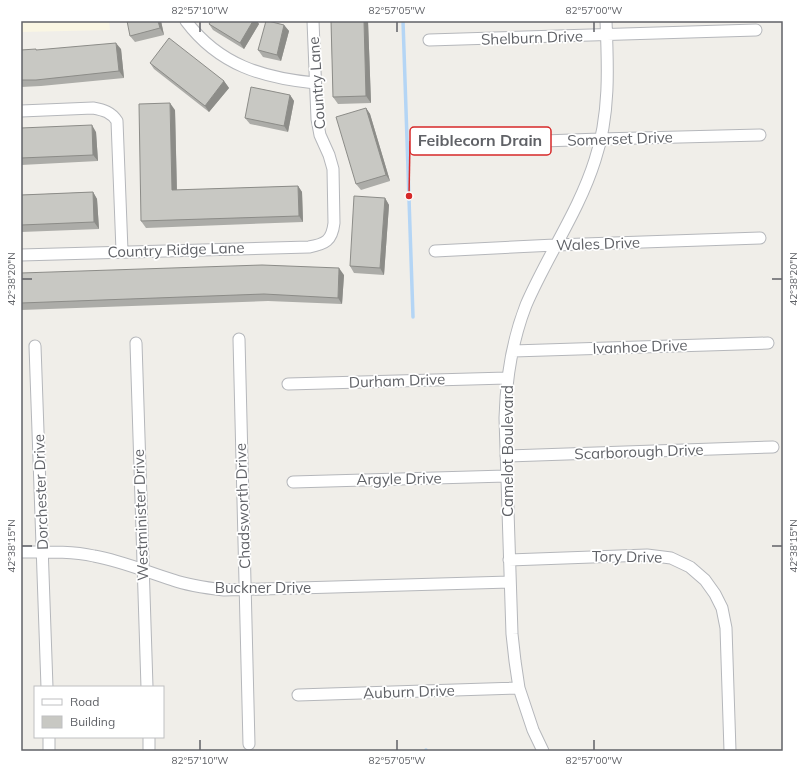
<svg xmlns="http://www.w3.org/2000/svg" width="804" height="772" font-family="Mulish,sans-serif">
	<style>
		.commercial { fill: #faf6e3 }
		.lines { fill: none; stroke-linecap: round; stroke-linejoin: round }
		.stream { stroke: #b4d5f5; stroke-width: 3.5 }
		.street-casing { stroke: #b5b7bb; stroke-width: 13 }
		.street { stroke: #fff; stroke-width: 11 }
		.wall { fill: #acaca8 }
		.shaded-wall { fill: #8c8c88 }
		.building { fill: #c8c8c3; stroke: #8c8c88 }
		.ticks { fill: none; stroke: #606267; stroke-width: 1.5 }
		.labels { text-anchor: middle; stroke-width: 3.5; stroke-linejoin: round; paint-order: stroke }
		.street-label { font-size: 15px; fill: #606267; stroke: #fff }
		.leader { fill: none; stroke: #d62828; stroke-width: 1.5 }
		.callout-dot { fill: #d62828; stroke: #fff; stroke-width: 1.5 }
		.callout { fill: #fff; stroke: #d62828; stroke-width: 1.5 }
		.callout-label { font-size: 16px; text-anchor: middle; font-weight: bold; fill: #606267 }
		.neatline { fill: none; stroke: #606267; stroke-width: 1.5 }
		.ticks-label { font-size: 10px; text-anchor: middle; fill: #606267 }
	</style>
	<rect width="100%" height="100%" fill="#f0eee9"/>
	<path class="commercial" d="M 21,21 L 109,21 L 110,30 L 21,32 Z"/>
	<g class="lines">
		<path class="stream" d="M 403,21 L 413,317
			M 426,750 L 426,751"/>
		<defs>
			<path id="street" d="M 186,21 C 219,65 263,78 315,83
				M 429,40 L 756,30
				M 21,111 L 93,108 C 104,110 111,112 117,121 L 122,251
				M 432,145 L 600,139 L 760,135
				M 435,251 L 555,245 L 760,238
				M 21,255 L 309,247 C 325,244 332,241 334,223 L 333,169 L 329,155 L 320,135 L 317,119 L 313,21
				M 239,339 L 249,744
				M 136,343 L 147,687
				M 35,346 L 47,687
				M 513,351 L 768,343
				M 288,384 L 507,378
				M 506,456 L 773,447
				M 293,482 L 506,476
				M 21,552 C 45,552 70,551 94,556 C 122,561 147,572 173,580 C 190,586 207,588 224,590 L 510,582
				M 509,560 L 647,555 L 671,558 L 690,567 L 705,580 L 715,594 L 722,608 L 726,628 L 730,751
				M 298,695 L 519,688
				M 49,737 L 49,751
				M 149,737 L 149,749
				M 543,751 L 533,730 L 519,688 L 515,661 L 512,634 L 505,418 C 506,380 512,341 526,305 C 547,256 579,211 595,160 C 610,115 608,67 606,21"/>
		</defs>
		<use href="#street" class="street-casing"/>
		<use href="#street" class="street"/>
	</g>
	<path class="wall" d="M 161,21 L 164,35 L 135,42 L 130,36 Z
		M 211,21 L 257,21 L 259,24 L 244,49 L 213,30 L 209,24 Z
		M 331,21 L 368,21 L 371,103 L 338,104 L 333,97 Z
		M 284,25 L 289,31 L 281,61 L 263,57 L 258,50 Z
		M 121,49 L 124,78 L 41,86 L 21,87 L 21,50 L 36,50 Z
		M 150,63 L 224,81 L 229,88 L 209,112 L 154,69 Z
		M 290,95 L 294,101 L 288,132 L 250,124 L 245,118 Z
		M 366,108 L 370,114 L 390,181 L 361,190 L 356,184 Z
		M 175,110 L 177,190 L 298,186 L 302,192 L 303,222 L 146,228 L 141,221 Z
		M 21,128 L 96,132 L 98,161 L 21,165 Z
		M 93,192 L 97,199 L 99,229 L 21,232 L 21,195 Z
		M 385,198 L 389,205 L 384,275 L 354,273 L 350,266 Z
		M 21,273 L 344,275 L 342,304 L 268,301 L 21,310 Z"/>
	<path class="shaded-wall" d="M 158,21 L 161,21 L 164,35 L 160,28 Z
		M 253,21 L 257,21 L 259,24 L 244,49 L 240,43 Z
		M 364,21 L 368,21 L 371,103 L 366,96 Z
		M 284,25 L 289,31 L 281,61 L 277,55 Z
		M 116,43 L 121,49 L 124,78 L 119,71 Z
		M 224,81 L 229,88 L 209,112 L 205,106 Z
		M 290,95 L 294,101 L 288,132 L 284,126 Z
		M 170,103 L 175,110 L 177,197 L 172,190 Z
		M 366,108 L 370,114 L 390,181 L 386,175 Z
		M 92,125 L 96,132 L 98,161 L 93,155 Z
		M 298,186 L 302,192 L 303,222 L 299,216 Z
		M 93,192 L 97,199 L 99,229 L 94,222 Z
		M 385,198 L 389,205 L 384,275 L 380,268 Z
		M 339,268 L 344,275 L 342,304 L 338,298 Z"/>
	<path class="building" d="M 127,21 L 158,21 L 160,28 L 130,36 Z
		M 211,21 L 253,21 L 240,43 L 209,24 Z
		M 266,21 L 268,21 L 284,25 L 277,55 L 258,50 Z
		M 331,21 L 364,21 L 366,96 L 333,97 Z
		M 169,38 L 224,81 L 205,106 L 150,63 Z
		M 116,43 L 119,71 L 36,80 L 21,80 L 21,50 L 36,49 L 36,50 Z
		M 251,87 L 290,95 L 284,126 L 245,118 Z
		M 170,103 L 172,190 L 298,186 L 299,216 L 141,221 L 139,104 Z
		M 366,108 L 386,175 L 356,184 L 336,117 Z
		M 92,125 L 93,155 L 21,158 L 21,128 Z
		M 93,192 L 94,222 L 21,225 L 21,195 Z
		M 354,196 L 385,198 L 380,268 L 350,266 Z
		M 262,265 L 339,268 L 338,298 L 264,294 L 21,303 L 21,273 Z"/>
	<path class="ticks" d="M 200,22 L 200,32M 397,22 L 397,32M 594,22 L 594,32M 22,279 L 32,279M 772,279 L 782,279M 22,546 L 32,546M 772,546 L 782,546M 200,740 L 200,750M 397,740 L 397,750M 594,740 L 594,750"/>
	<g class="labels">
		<g class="street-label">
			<text transform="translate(532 38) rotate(-2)" y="5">Shelburn Drive</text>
			<text transform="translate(317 83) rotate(-94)" y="5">Country Lane</text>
			<text transform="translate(620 139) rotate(-2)" y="5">Somerset Drive</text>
			<text transform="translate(598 244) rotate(-2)" y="5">Wales Drive</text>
			<text transform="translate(176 250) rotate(-2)" y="5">Country Ridge Lane</text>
			<text transform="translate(640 347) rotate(-2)" y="5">Ivanhoe Drive</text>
			<text transform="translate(397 381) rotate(-2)" y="5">Durham Drive</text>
			<text transform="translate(508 451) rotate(-90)" y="5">Camelot Boulevard</text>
			<text transform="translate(639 452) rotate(-2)" y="5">Scarborough Drive</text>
			<text transform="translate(399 479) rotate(-1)" y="5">Argyle Drive</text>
			<text transform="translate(41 492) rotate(-92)" y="5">Dorchester Drive</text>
			<text transform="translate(243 506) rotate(-92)" y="5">Chadsworth Drive</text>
			<text transform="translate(141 515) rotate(-92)" y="5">Westminister Drive</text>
			<text transform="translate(627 557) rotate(1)" y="5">Tory Drive</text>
			<text x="263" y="593">Buckner Drive</text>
			<text transform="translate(409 692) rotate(-2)" y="5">Auburn Drive</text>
		</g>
	</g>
	<path class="leader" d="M409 196L410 141"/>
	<circle class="callout-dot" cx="409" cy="196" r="4"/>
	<rect class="callout" x="410" y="127" width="141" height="28" rx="4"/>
	<g class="callout-label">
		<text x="480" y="146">Feiblecorn Drain</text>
	</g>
	<rect width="804" height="772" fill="none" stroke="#ffffff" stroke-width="44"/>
	<rect x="34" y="686" width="130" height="52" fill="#ffffff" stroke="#bfc0c2"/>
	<rect x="42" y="699" width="20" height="6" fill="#ffffff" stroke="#bfc0c2"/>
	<text x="70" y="706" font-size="12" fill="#606267">Road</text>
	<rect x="42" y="716" width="20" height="12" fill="#c8c8c3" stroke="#bfc0c2"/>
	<text x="70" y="726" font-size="12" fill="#606267">Building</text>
	<rect x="22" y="22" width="760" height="728" class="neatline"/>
	<g class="ticks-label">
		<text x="200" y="14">82°57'10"W</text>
		<text x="397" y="14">82°57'05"W</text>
		<text x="594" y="14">82°57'00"W</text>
		<text transform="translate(11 279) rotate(-90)" y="4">42°38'20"N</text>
		<text transform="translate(793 279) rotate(-90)" y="4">42°38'20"N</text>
		<text transform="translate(11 546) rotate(-90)" y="4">42°38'15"N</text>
		<text transform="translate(793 546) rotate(-90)" y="4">42°38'15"N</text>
		<text x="200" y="764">82°57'10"W</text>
		<text x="397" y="764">82°57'05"W</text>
		<text x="594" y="764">82°57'00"W</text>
	</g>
</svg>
